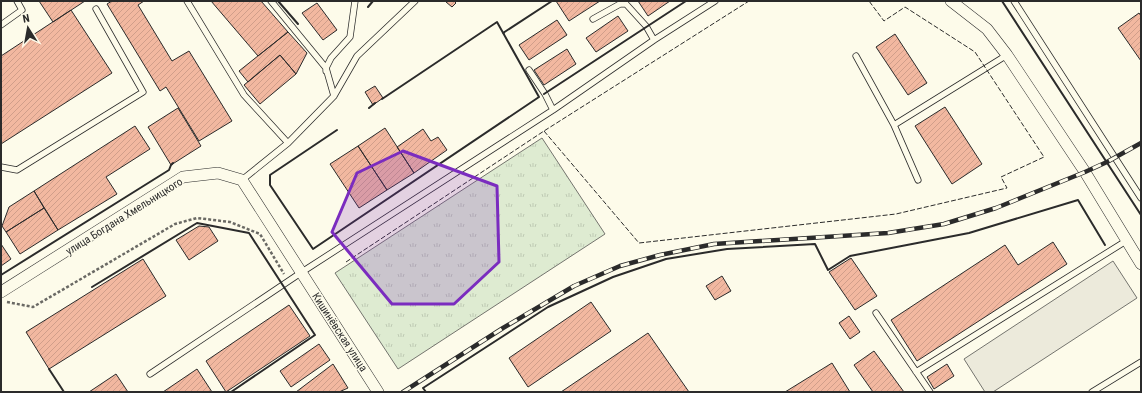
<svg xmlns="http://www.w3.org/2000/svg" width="1142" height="393" font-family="'Roboto Condensed',sans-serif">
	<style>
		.grass { fill: url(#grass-tufts); stroke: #74746e }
		.parking { fill: #eceadb; stroke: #74746e }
		.building { fill: url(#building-hatch); stroke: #2b2b2b }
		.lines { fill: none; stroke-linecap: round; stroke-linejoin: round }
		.service-casing { stroke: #2b2b2b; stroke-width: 7 }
		.minor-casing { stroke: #2b2b2b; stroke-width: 12 }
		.path { stroke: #6a6964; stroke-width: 2.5; stroke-dasharray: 3 2; stroke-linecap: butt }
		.service { stroke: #fdfbea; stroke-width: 5.5 }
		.minor { stroke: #fdfbea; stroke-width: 11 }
		.rail-casing { stroke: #2b2b2b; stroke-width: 4.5 }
		.rail { stroke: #fdfbea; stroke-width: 3; stroke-dasharray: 9; stroke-linecap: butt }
		.fence { stroke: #2b2b2b; stroke-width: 1; stroke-dasharray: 5 2; stroke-linecap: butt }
		.wall { stroke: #2b2b2b; stroke-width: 2 }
		.marked { fill: #7b2cbf; fill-opacity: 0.2; stroke: #7b2cbf; stroke-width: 3; stroke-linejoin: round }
		.labels { text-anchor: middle; stroke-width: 3; stroke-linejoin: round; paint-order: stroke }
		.street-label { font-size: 11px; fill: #2b2b2b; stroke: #fdfbea }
	</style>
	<defs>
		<pattern id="grass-tufts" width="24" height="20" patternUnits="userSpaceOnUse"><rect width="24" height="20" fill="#deebd1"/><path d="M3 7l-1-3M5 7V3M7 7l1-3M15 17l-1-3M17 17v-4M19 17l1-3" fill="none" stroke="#bfcab4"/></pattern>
		<pattern id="building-hatch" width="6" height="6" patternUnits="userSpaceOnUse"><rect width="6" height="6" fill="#f2b8a0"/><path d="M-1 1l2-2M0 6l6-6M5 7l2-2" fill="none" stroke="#d09e8a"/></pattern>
	</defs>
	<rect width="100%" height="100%" fill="#fdfbea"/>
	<path class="grass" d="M 542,138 L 605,234 L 398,369 L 335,273 Z"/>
	<path class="parking" d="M 1113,261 L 1137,298 L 993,392 L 985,392 L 964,359 Z"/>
	<path class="building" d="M 39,1 L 85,1 L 53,22 Z
		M 112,1 L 144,1 L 138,5 L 172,61 L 189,51 L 232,121 L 199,141 L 166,87 L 160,91 L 107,4 Z
		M 211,1 L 261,1 L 288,32 L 258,56 Z
		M 447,1 L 454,1 L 456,3 L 452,7 L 446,2 Z
		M 556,1 L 600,1 L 569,21 Z
		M 638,1 L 670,1 L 648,16 Z
		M 317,3 L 337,30 L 323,40 L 302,13 Z
		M 71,10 L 112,73 L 1,144 L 1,56 Z
		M 1139,13 L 1141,16 L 1141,61 L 1118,28 Z
		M 618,16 L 628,31 L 596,52 L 586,38 Z
		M 557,20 L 567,35 L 529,60 L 519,45 Z
		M 288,32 L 307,53 L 296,74 L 280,55 L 248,82 L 239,71 Z
		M 895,34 L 927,83 L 908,95 L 876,47 Z
		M 567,49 L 576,64 L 544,85 L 534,70 Z
		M 280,55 L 296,74 L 260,104 L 244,85 Z
		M 375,86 L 383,98 L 373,105 L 365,92 Z
		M 945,107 L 982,164 L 952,184 L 915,126 Z
		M 178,108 L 201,146 L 171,165 L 148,127 Z
		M 135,126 L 150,149 L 106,177 L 117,194 L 58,230 L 34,191 Z
		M 385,128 L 414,173 L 387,190 L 358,146 Z
		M 423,129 L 431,141 L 438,137 L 447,150 L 414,173 L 397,147 Z
		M 358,146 L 387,190 L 359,208 L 330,164 Z
		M 34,191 L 44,208 L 6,232 L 2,226 L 9,207 Z
		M 44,208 L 58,230 L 20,254 L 6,232 Z
		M 199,226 L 209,227 L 218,241 L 189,260 L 176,240 Z
		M 1053,242 L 1067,264 L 917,361 L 891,320 L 1005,245 L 1018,265 Z
		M 1,244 L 11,259 L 1,266 Z
		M 851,258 L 877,296 L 855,310 L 829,272 Z
		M 143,259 L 166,296 L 49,369 L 26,332 Z
		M 722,276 L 731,291 L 715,300 L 706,286 Z
		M 591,302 L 611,331 L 528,387 L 509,358 Z
		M 289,305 L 310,336 L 226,392 L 206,361 Z
		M 849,316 L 860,332 L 850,339 L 839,323 Z
		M 648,333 L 689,392 L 561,392 Z
		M 319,344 L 330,360 L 291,387 L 280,371 Z
		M 874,351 L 904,392 L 873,392 L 854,365 Z
		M 832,363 L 850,392 L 785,392 Z
		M 333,364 L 348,388 L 339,392 L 296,392 Z
		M 947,364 L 954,376 L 934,389 L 927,377 Z
		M 197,369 L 212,392 L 163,392 Z
		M 116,374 L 128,392 L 89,392 Z"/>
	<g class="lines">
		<defs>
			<path id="service" d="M 187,1 L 244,95 L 288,143
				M 271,1 L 326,68 L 334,96
				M 1014,1 L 1141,198
				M 593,19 L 620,4 L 626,4 L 646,26 L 654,40
				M 1,25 L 22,10 L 17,1
				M 856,56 L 894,125
				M 529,70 L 545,94 L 553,110
				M 326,71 L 326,68 L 331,58 L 350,37 L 355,1
				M 1,167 L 17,170 L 143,92 L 96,9
				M 242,180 L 288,143 L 334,96 L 357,56 L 415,1
				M 918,180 L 894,125 L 1007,55
				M 876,313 L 930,392
				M 916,372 L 1126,241
				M 150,374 L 302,272 L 553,110 L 654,40 L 715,1
				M 1092,392 L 1141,362"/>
			<path id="minor" d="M 951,1 L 987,29 L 1007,55 L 1085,172 L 1141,264
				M 1,292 L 183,177 L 218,173 L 242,180 L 378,392"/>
		</defs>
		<use href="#service" class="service-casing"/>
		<use href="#minor" class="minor-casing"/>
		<path class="path" d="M 7,302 L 33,307 L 175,224 L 197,218 L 230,222 L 260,234 L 284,274"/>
		<use href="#service" class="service"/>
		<use href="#minor" class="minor"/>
		<defs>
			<path id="rail" d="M 403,392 L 503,328 L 574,286 L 620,266 L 660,255 L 714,244 L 888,233 L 944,224 L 996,208 L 1085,172 L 1107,162 L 1141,143"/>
		</defs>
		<use href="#rail" class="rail-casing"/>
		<use href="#rail" class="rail"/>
		<path class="fence" d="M 544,131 L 639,243 L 896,214 L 1007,188 L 1001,177 L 1044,157 L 975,52 L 905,7 L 884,21 L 869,1
			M 346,262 L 544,131 L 749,1"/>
		<path class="wall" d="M 278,1 L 298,24
			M 1002,1 L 1141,215
			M 368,7 L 373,1
			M 504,34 L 503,33 L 552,1
			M 544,94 L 686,1
			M 369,108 L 375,103
			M 337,130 L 270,175 L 270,185 L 313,249 L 539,97 L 497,22 L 382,99
			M 1,275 L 169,170 L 171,165 L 173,163
			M 92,287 L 197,223 L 249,233 L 315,335 L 231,392
			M 49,369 L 64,392
			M 426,392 L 423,388 L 548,307 L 613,277 L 666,259 L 727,249 L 815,244 L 828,270 L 850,256 L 969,233 L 1078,200 L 1105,245"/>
	</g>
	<path class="marked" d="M 403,151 L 497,186 L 499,262 L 454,304 L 392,304 L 332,232 L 357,173 Z"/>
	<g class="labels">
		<g class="street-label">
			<text transform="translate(124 216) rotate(-32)" y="4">улица Богдана Хмельницкого</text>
			<text transform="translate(340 332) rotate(57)" y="4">Кишинёвская улица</text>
		</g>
	</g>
	<rect width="1142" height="393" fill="none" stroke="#2b2b2b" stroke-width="4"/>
	<g transform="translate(28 28) rotate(349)" stroke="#fdfbea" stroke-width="3" paint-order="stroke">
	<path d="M0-3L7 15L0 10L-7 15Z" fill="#2b2b2b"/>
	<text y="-6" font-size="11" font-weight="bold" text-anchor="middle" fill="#2b2b2b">N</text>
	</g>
</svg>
